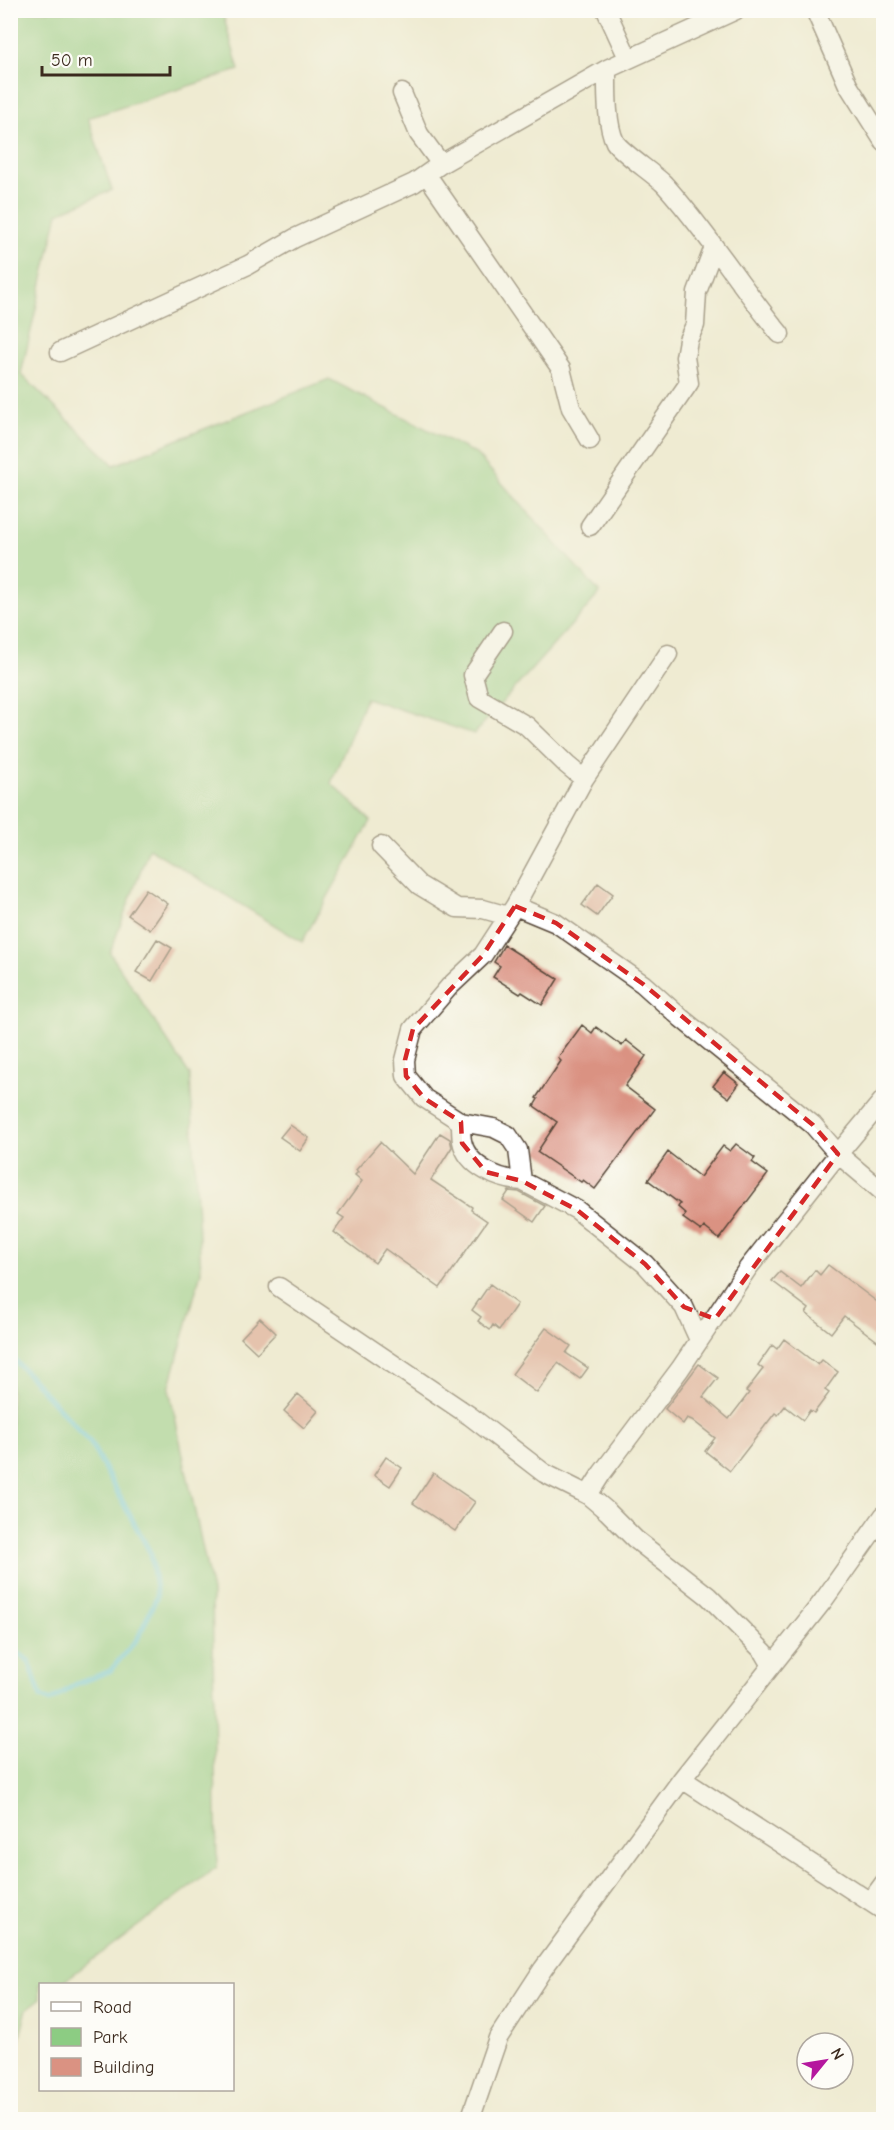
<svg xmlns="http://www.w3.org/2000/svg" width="894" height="2130" font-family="'Comic Neue',sans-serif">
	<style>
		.green { fill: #8ccc83; stroke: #647b50; stroke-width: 1.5 }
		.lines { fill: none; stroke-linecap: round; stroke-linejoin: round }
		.stream { stroke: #5fc6dc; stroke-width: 5 }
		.building { fill: #da9282 }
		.minor-casing { stroke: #564739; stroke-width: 21 }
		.minor { stroke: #fff; stroke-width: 18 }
		.marked { fill: none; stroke: #d62828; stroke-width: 4.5; stroke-dasharray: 12 8; stroke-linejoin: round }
	</style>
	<rect width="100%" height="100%" fill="#fdfcf7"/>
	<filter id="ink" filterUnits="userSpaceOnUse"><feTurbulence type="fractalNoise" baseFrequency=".0167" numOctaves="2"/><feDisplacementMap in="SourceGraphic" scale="12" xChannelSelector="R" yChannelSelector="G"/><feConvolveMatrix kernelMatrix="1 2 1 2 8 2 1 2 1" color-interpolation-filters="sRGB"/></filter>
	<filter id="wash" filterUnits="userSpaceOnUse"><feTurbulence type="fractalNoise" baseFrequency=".008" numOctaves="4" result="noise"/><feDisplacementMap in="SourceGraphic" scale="24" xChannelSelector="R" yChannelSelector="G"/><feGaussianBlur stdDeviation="1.35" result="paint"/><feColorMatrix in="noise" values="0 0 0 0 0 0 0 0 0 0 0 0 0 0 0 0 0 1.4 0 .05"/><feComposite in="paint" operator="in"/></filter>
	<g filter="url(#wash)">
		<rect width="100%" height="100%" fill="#efebd2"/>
		<path class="green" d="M 11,11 L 222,11 L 239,70 L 88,118 L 112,190 L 58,213 L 21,374 L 114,465 L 329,379 L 476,454 L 600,593 L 474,734 L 366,698 L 331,783 L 371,821 L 302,942 L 149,848 L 110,953 L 190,1075 L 201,1272 L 169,1389 L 212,1592 L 217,1867 L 60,1984 L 40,1984 L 40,1999 L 27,2009 L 11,2073 Z"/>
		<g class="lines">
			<path class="stream" d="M 10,1355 L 90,1442 L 151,1554 L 157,1596 L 138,1638 L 110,1671 L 76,1684 L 50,1701 L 41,1697 L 29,1661 L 17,1652 L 10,1654"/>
		</g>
		<g id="blocks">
			<path class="building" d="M 598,883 L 613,894 L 597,916 L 582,905 Z
				M 146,889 L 168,904 L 150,930 L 128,915 Z
				M 157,939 L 172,948 L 152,981 L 136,972 Z
				M 504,945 L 558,979 L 542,1005 L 522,992 L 520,994 L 493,977 L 500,966 L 494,962 Z
				M 582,1025 L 592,1033 L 596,1027 L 622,1046 L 626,1040 L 646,1056 L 625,1086 L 655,1109 L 595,1189 L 583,1180 L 581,1182 L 537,1152 L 557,1122 L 534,1106 L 538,1099 L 536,1098 L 561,1061 L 558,1058 Z
				M 724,1072 L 739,1084 L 729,1098 L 713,1086 Z
				M 290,1125 L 309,1138 L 300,1151 L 280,1137 Z
				M 440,1133 L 450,1139 L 452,1147 L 431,1180 L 472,1207 L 471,1210 L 487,1221 L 440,1288 L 385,1249 L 375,1263 L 334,1232 L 344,1218 L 338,1214 L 362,1181 L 355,1175 L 358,1172 L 356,1170 L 380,1142 L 413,1174 Z
				M 736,1144 L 755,1158 L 752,1162 L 768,1174 L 719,1239 L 704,1227 L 701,1231 L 683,1218 L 686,1214 L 678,1207 L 680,1204 L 648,1180 L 668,1152 L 700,1177 L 723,1146 L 730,1151 Z
				M 509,1191 L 519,1192 L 545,1206 L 534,1222 L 503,1200 Z
				M 828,1265 L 884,1307 L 884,1346 L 844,1316 L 831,1333 L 806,1313 L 809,1309 L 772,1281 L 780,1272 L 801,1288 L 815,1270 L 820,1275 Z
				M 490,1284 L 517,1304 L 499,1330 L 493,1325 L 490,1330 L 478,1321 L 481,1317 L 472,1310 Z
				M 260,1318 L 276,1333 L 257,1353 L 241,1338 Z
				M 546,1328 L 571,1346 L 566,1353 L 588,1368 L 580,1379 L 558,1363 L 537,1393 L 512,1374 Z
				M 784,1339 L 818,1365 L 822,1360 L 838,1372 L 825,1390 L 829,1393 L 814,1413 L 810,1410 L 803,1420 L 785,1406 L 778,1415 L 775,1413 L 730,1471 L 705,1451 L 715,1438 L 692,1420 L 687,1418 L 683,1424 L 665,1409 L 699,1364 L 718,1378 L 703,1397 L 729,1419 L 749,1393 L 746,1391 L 763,1369 L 758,1365 L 772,1345 L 777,1349 Z
				M 298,1394 L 318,1411 L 304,1428 L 284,1411 Z
				M 386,1457 L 402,1468 L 390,1486 L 374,1475 Z
				M 433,1473 L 475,1502 L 455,1531 L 413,1503 Z"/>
		</g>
	</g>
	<g filter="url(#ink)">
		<use href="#blocks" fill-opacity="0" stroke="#564739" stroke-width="1.5"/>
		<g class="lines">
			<defs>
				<path id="minor" d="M 606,10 L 628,58
					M 815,10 L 848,85 L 884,142
					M 607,69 C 607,89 606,124 615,142 C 622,153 653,173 664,184 C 707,231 740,286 780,334
					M 402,93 L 419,134 L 441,164
					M 427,175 L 561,369 L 571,408 L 590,440
					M 60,352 L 248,265 L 295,238 L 414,183 L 441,164 L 607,69 L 736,10
					M 590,526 L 689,383 L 685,357 L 688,340 L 695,325 L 697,292 L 714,247
					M 503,631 L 473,675 L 479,698 L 527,726 L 567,765 L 584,779
					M 381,846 L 419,885 L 457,908 L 483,909 L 508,916
					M 515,906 L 584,779 L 668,654
					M 461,1122 C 461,1128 461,1135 462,1141 C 467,1167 500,1180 522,1181
					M 279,1287 L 470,1416 L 544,1473 L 588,1495 L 607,1511 L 635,1539 L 708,1596 L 764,1652 L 771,1664
					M 699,1340 L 684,1307 L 645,1264 L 577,1210 L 522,1181 L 518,1150 L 508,1135 L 494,1128 L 461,1122 L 424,1098 L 406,1076 L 405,1060 L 413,1029 L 449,987 L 483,955 L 515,906 L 556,923 L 643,984 L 681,1018 L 813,1125 L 838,1154 L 884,1099
					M 588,1495 L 602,1473 L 680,1369 L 748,1268 L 838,1154 L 884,1193
					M 682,1779 L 884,1911
					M 870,1902 L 884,1883
					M 470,2120 L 498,2038 L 543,1969 L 682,1779 L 823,1601 L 884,1515"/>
			</defs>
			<use href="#minor" class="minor-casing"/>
			<use href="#minor" class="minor"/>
		</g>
	</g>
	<path d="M0 0H894V2130H0ZM 515,906 L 556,923 L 643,984 L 813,1125 L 838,1154 L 715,1319 L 684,1307 L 645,1264 L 577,1210 L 522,1181 L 486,1172 L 462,1143 L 461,1122 L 424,1098 L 406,1076 L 405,1060 L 413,1029 L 483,955 Z" fill="#efebd2" fill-opacity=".55" fill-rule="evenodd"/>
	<path class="marked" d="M 515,906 L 556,923 L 643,984 L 813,1125 L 838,1154 L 715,1319 L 684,1307 L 645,1264 L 577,1210 L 522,1181 L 486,1172 L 462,1143 L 461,1122 L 424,1098 L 406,1076 L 405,1060 L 413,1029 L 483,955 Z"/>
	<rect width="894" height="2130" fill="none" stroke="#fdfcf7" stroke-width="36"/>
	<rect x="39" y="1983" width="195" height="108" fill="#fdfcf7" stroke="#afa8a0" stroke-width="1.5"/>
	<rect x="51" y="2002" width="30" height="9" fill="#ffffff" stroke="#afa8a0" stroke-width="1.5"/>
	<text x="93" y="2013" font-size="18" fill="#3b2a1e">Road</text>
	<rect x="51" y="2028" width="30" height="18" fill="#8ccc83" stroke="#afa8a0" stroke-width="1.5"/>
	<text x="93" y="2043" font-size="18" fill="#3b2a1e">Park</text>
	<rect x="51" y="2058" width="30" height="18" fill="#da9282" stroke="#afa8a0" stroke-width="1.5"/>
	<text x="93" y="2073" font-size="18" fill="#3b2a1e">Building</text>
	<g transform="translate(825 2061) rotate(60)"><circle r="28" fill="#fdfcf7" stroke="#afa8a0" stroke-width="1.5"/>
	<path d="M0-4.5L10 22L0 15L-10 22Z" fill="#b5179e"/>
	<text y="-9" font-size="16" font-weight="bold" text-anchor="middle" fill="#3b2a1e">N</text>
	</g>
	<path d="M42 66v9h128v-9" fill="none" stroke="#3b2a1e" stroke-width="3"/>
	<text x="51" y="66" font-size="18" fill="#3b2a1e" stroke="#fdfcf7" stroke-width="4.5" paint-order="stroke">50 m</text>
</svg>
